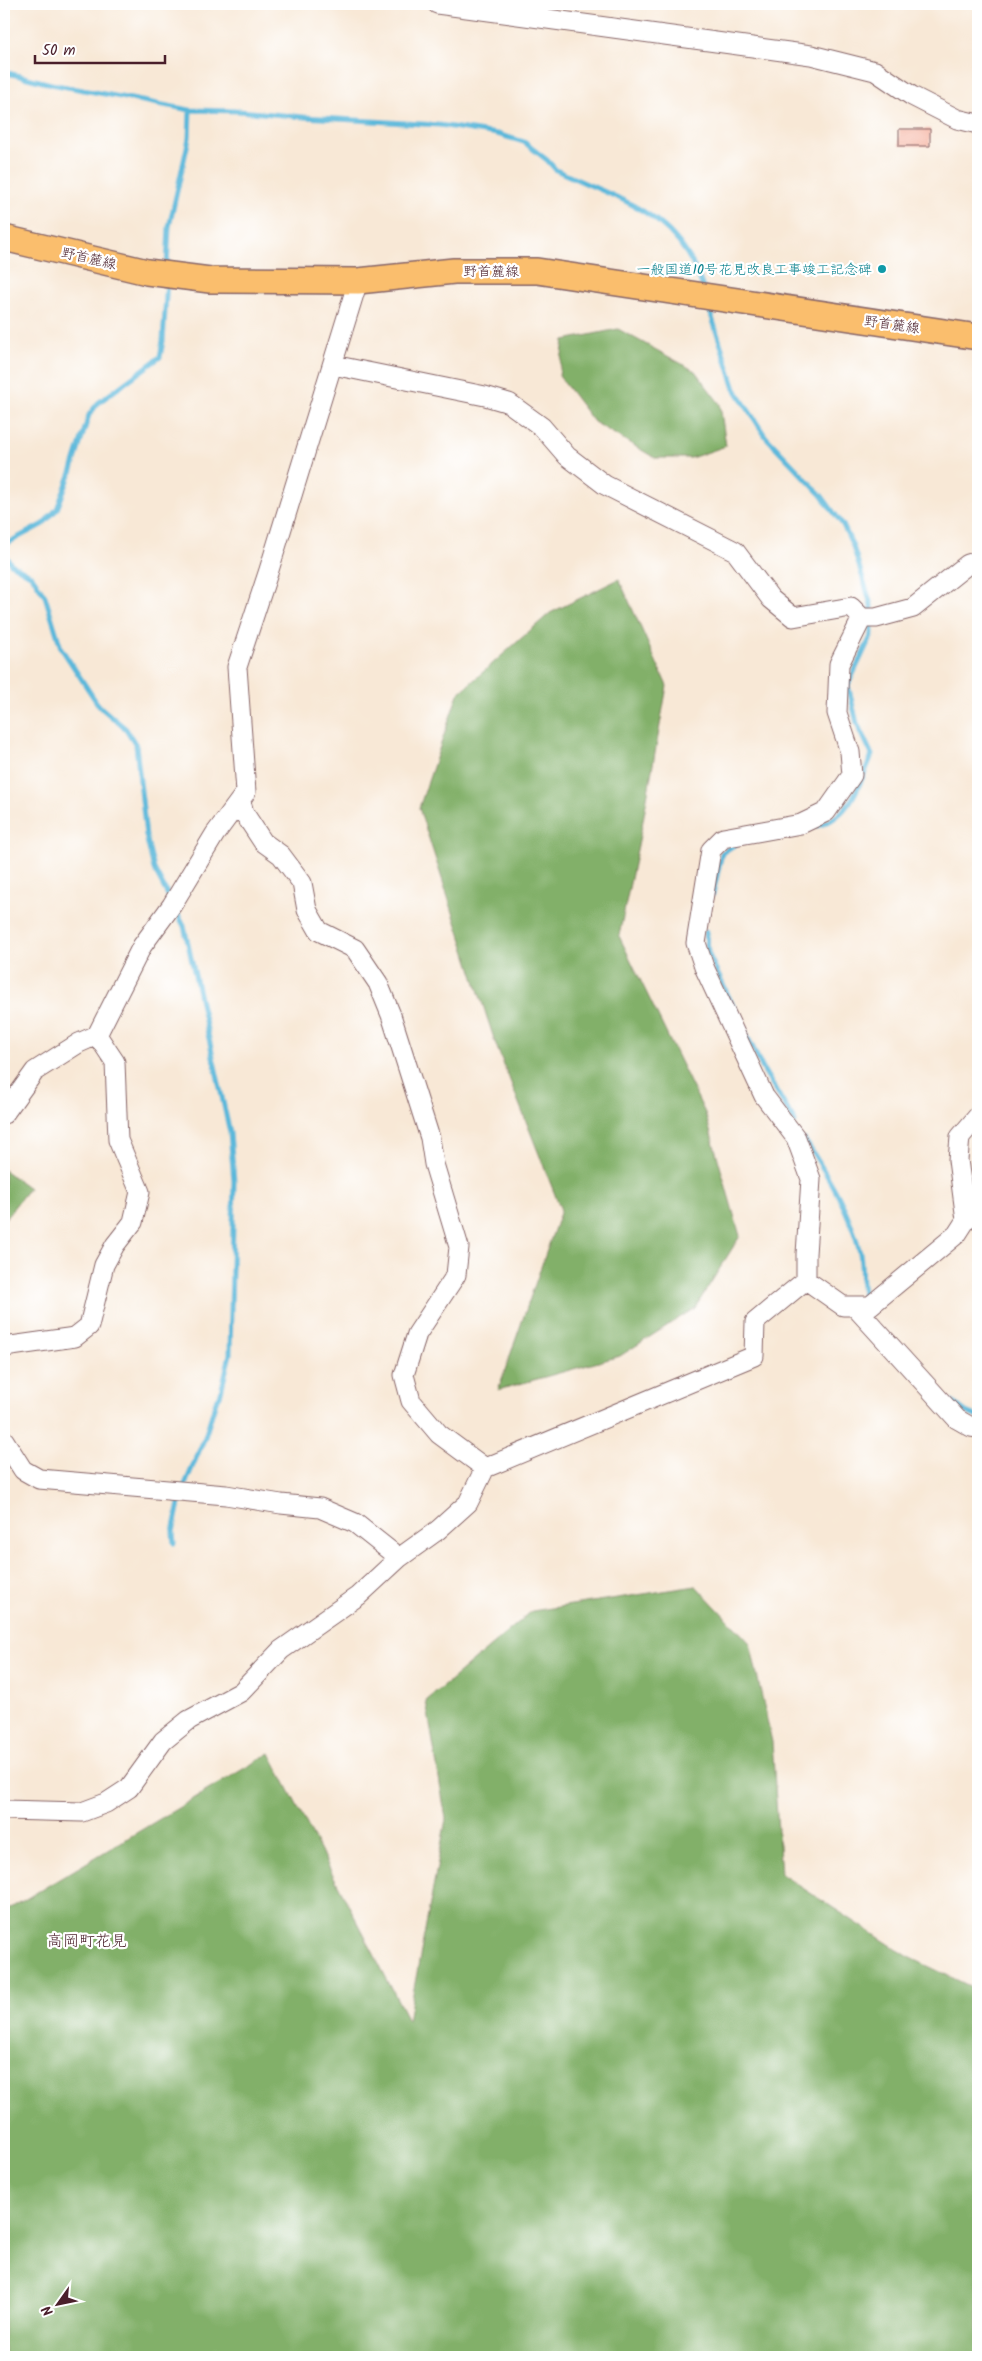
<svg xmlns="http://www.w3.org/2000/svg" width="982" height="2361" font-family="Kalam,'Klee One',sans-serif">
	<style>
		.forest { fill: #82b069; stroke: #66684a }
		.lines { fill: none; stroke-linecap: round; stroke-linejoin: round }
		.stream { stroke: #5cb8da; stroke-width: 5 }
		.building { fill: #f29d86 }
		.minor-casing { stroke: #876567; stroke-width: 21 }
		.major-casing { stroke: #876567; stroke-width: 28 }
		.minor { stroke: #fff; stroke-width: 19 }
		.major { stroke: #fabe6d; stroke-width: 25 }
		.culture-dot { fill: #0f9aa8; stroke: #fff; stroke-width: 2 }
		.labels { text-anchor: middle; stroke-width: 4.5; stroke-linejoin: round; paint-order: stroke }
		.street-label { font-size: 14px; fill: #4a1f2b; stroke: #fff }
		.culture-label { font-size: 14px; fill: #0d838f; stroke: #fff; text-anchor: end }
		.quarter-label { font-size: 16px; fill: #4a1f2b; stroke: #fff }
	</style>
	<rect width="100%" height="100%" fill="#fff"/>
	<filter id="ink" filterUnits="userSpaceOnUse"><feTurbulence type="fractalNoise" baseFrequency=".02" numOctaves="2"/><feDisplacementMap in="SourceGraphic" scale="10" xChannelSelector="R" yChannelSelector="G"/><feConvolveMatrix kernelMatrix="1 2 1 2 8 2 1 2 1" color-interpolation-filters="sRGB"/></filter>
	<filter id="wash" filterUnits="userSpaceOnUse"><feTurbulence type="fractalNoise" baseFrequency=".0096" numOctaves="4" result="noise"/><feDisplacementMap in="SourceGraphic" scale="20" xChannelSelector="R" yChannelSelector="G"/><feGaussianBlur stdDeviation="1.12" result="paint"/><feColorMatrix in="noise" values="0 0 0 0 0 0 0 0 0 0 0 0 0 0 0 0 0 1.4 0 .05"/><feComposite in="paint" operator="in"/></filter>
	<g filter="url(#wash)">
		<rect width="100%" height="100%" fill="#f8e8d6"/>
		<path class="forest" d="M 618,329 L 695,371 L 720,404 L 726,446 L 691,458 L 655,458 L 594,422 L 559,376 L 564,340 Z
			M 619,579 L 667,686 L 642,826 L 619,936 L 705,1113 L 740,1236 L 695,1308 L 620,1356 L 498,1390 L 561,1210 L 496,1045 L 419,808 L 458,694 L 550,613 Z
			M 4,1170 L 29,1188 L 4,1220 Z
			M 696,1586 L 750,1643 L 772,1742 L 781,1874 L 909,1957 L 978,1990 L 978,2357 L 4,2357 L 4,1912 L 270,1753 L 408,2020 L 446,1819 L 426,1701 L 532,1611 Z"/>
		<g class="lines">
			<path class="stream" d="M 4,72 L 51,84 L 190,110 L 239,111 L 304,117 L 439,125 L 497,134 L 524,142 L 547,160 L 556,170 C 621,201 678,212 703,288
				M 167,267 L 169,227 L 189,138 L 190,110
				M 708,305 L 735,389 L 766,437 L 821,495 L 843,525 L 853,546 L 871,605 L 872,634 L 848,685 L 857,723 L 872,755 C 859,786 849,821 812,827
				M 4,548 L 4,545 L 43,524 L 57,509 L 72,470 L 89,415 L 98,403 L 160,357 L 163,341 L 167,280
				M 4,553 L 11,564 L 32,576 L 45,596 L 61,648 L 99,706 L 126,729 L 136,745 L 146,836 L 154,869 L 170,899
				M 713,894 L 722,853 L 736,844
				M 175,909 L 184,926 L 230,1133 L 234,1181 L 230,1354 L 220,1396 L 216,1401 L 205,1437 L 184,1487
				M 706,932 L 708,953 L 763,1069 L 795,1122
				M 805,1140 C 827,1175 851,1212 860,1253 C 863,1270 859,1287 866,1302
				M 953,1402 L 966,1412 L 978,1417
				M 174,1543 L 173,1532 L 181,1494"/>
		</g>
		<g id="blocks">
			<path class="building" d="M 899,129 L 930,129 L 930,146 L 899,146 Z"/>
		</g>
	</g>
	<g filter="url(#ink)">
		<use href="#blocks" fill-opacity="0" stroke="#876567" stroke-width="1"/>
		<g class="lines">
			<defs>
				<path id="minor" d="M 437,4 L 811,55 L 875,71 L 912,96 L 957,119 L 978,124
					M 333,365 L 485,396 L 509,403 L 542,427 L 567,456 L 605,485 L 735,551 L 771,599 L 793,617 L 851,607 L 862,618 L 876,618 L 913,608 L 968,564 L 978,561
					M 241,802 L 244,813 L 263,842 L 281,855 L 302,883 L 307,910 L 319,931 L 355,949 L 378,983 L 391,1015 L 430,1138 L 434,1164 L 459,1247 L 456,1275 L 417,1334 L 404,1375 L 411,1401 L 439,1434 L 485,1468
					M 4,1114 L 35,1071 L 79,1043 L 97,1035 L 142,946 L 172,905 L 215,834 L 246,792 L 237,667 L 269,570 L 358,281
					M 806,1280 L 806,1254 L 811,1179 L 796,1138 L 764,1096 L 704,967 L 696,943 L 711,850 L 723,838 L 801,824 L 826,812 L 852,775 L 850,752 L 837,713 L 839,664 L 862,618
					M 806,1280 L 843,1306 L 870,1306 L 957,1234 L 966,1220 L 958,1160 L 960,1137 L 978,1116
					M 856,1308 L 957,1419 L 971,1427 L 978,1428
					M 4,1347 L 75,1337 L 89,1326 L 104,1265 L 115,1245 L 133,1222 L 140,1192 L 118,1140 L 115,1062 L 97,1035
					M 4,1440 L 23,1470 L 39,1479 L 226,1495 L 281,1504 L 320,1508 L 355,1523 L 399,1558
					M 4,1810 L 82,1812 L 106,1803 L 129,1788 L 163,1741 L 189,1720 L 241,1692 L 281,1650 L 358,1596 L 399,1558 L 438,1530 L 468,1503 L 485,1468 L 754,1356 L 755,1322 L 806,1280"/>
				<path id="major" d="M 4,238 L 147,272 L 210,280 L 358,281 L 454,271 L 537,271 L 978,337"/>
			</defs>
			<use href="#minor" class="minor-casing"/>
			<use href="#major" class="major-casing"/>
			<use href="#minor" class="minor"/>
			<use href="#major" class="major"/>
		</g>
	</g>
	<circle class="culture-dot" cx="882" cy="269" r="5"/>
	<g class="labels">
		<g class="street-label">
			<text transform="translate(89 258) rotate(13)" y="5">野首麓線</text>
			<text x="491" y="276">野首麓線</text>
			<text transform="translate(892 324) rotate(8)" y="5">野首麓線</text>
		</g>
		<g class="culture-label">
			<text x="872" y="274">一般国道10号花見改良工事竣工記念碑</text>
		</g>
		<g class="quarter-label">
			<text x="87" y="1946">高岡町花見</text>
		</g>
	</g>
	<rect width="982" height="2361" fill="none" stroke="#fff" stroke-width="20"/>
	<g transform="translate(58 2304) rotate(237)" stroke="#ffffff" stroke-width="4" paint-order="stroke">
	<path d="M0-4L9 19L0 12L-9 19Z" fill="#4a1f2b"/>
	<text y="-8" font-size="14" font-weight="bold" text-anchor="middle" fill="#4a1f2b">N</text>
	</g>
	<path d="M35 55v8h130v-8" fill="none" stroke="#4a1f2b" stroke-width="2.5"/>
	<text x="42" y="55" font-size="15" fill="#4a1f2b" stroke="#ffffff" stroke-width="4" paint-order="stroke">50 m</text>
</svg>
